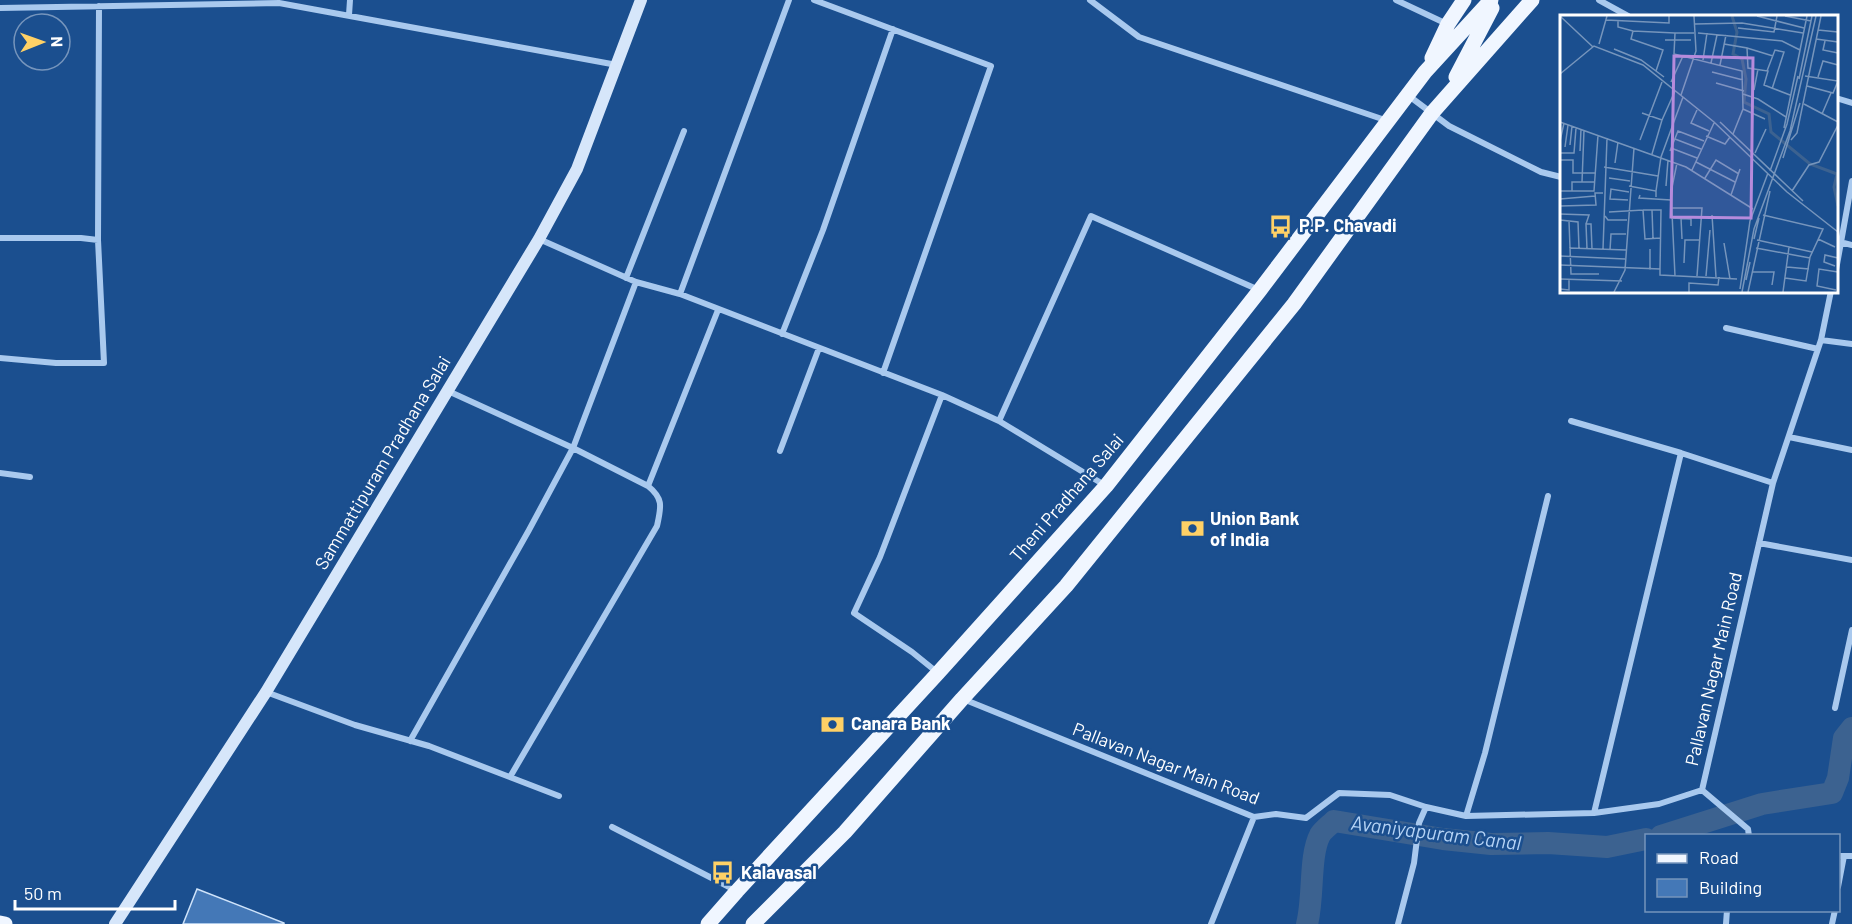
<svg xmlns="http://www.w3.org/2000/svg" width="1852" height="924" font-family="Barlow,sans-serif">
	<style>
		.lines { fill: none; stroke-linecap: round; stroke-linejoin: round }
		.canal { stroke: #3c6290; stroke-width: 22 }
		.building { fill: #4478b7; stroke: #cfe3fa; stroke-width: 1.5 }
		.street { stroke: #a9c9ee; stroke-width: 6 }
		.secondary { stroke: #d6e6fa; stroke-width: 12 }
		.primary { stroke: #f0f6ff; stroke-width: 15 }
		.labels { text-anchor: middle; stroke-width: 5; stroke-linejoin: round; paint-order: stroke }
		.poi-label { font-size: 18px; font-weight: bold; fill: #fff; stroke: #1b4f8f; text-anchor: start }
		.street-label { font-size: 18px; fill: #fff; stroke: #1b4f8f }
		.water-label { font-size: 20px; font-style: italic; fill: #b5d3f5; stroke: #1b4f8f }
		.inset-river { fill: none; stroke: #3c6290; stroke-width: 3 }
		.inset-road { fill: none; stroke: #7695bc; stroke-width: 1.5 }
		.view { fill: #b68bdc; fill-opacity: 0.15; stroke: #b68bdc; stroke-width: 3 }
		.inset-edge { fill: none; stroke: #fff; stroke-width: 3 }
	</style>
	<rect width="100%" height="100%" fill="#1b4f8f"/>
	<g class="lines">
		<path class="canal" d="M 1661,836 L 1762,804 L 1832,793 L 1838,778 L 1844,738 L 1852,728
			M 1307,924 C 1314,898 1309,856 1320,835 C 1323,830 1330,825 1334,821 L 1443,839 L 1491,844 L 1548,843 L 1607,847 L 1646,839"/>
	</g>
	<path class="building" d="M 197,889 L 284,923 L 284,924 L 183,924 Z"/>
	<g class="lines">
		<path class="street" d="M 814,0 L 991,66 L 883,373
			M 1090,0 L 1139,37 L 1388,121
			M 1396,0 L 1447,24
			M 1599,0 L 1628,16
			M 0,8 L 279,3 L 617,65
			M 349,15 L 350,0
			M 1409,96 L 1449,126 L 1541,172 L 1561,177
			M 1836,98 L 1852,103
			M 0,238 L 81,238 L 98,240
			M 539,239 L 636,282 L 680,294 L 942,395 L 999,421 L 1106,486
			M 1836,241 L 1852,245
			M 1836,270 L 1852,181
			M 626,278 L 684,131
			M 680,294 L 789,0
			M 1726,328 L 1818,349
			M 782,334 L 823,230 L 893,29
			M 1821,340 L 1852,344
			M 0,358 L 56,363 L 104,363 L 98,240 L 99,6
			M 448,391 L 573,448 L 648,486 C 664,499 661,507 657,526 L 510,777
			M 999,421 L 1091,216 L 1259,290
			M 1571,421 L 1681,453 L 1773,483
			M 1789,437 L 1852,450
			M 780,451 L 819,348
			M 0,473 L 30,477
			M 648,486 L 718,310
			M 1759,543 L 1852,560
			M 938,673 L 912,652 L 854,613 L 880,557 L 942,395
			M 266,692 L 355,725 L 429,746 L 559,796
			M 963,699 L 1254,817 L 1276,814 L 1306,818 L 1339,793 L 1390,795 L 1426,807 L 1466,816 L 1594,813 L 1659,804 L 1702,790 L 1773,483 L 1821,340 L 1831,291
			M 1835,708 L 1852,630
			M 410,741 L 529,530 L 573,448 L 636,282
			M 1702,790 L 1748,829 L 1749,836
			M 1594,813 L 1681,453
			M 1466,816 L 1485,753 L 1548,496
			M 612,827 L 737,891
			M 1838,856 L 1852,856
			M 1838,887 L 1844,856
			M 1211,924 L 1254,817
			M 1398,924 L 1414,863 L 1419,823 L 1426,807
			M 1726,924 L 1727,910
			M 1832,924 L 1835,910"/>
		<path class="secondary" d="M 115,924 L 266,692 L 539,239 L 577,169 L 641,0"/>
		<path class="primary" d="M 1432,58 L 1448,24 L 1464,0
			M 1456,77 L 1492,8
			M 0,923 L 5,924
			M 708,924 L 737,891 L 938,673 L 1106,486 L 1260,290 L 1425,72 L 1491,0
			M 753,924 L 845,832 L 962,699 L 1066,586 L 1294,304 L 1432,113 L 1532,0"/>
	</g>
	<defs>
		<symbol id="bus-bare" viewBox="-9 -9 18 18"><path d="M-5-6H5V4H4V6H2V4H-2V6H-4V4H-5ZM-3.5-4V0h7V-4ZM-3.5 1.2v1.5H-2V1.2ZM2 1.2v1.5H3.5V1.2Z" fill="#ffd166" stroke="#1b4f8f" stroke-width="2.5" paint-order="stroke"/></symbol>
		<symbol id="bank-bare" viewBox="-9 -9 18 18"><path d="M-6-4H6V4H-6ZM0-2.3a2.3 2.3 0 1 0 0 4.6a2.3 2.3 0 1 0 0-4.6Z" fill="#ffd166" stroke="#1b4f8f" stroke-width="2.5" paint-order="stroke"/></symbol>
	</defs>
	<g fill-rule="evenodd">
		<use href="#bus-bare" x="1264" y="210" width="33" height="33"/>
		<use href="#bank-bare" x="1176" y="512" width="33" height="33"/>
		<use href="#bank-bare" x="816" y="708" width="33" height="33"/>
		<use href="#bus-bare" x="706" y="856" width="33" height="33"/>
	</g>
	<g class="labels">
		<g class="poi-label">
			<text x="1299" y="232">P.P. Chavadi</text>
			<text x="1210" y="525">Union Bank<tspan x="1210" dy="21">of India</tspan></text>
			<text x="851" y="730">Canara Bank</text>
			<text x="741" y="879">Kalavasal</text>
		</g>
		<g class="street-label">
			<text transform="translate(383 463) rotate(-59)" y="6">Sammattipuram Pradhana Salai</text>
			<text transform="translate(1067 498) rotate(-49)" y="6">Theni Pradhana Salai</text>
			<text transform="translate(1714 669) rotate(-77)" y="6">Pallavan Nagar Main Road</text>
			<text transform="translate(1166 764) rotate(21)" y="6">Pallavan Nagar Main Road</text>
		</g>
		<g class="water-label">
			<text transform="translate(1436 833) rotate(7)" y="7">Avaniyapuram Canal</text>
		</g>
	</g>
	<g transform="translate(1560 15)">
		<rect width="278" height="278" fill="#1b4f8f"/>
		<path class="inset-river" d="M 172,1 L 177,17 L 173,39 L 182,44 L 186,64 L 184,87 L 209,99 L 211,117 L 250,149 L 277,159 L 274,172 L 278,191"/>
		<path class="inset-road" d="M 0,1 L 33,32M 197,1 L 244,13M 225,1 L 251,6M 46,5 L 109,8 L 109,1M 58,6 L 58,12 L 73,16M 135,9 L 182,8 L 243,18M 178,13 L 214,17 L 217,1M 258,15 L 278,17M 134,18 L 115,18 L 114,39 L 182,56 L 183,94 L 173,119M 138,18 L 222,26 L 240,35M 256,24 L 278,27M 105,25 L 131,25M 265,26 L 263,35 L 278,38M 39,29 L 47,1M 164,29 L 187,33 L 188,53 L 208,56 L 204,70 L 230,80M 187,33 L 213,41M 54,34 L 81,45 L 104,62M 143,45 L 147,18M 151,48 L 157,20M 160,50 L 166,20M 96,56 L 103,35 L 71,24 L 73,16 L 115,18M 207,56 L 215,35 L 224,37 L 212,74M 152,57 L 183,65M 0,59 L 34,31 L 83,50 L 154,107 L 227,177 L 278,217M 245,61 L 278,66 L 273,78 L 247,71M 258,62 L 263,46 L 278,50M 239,64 L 252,1M 111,67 L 123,41M 156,68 L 184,76M 194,75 L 198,54M 183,79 L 198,84 L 226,102M 121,80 L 136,36 L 134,1M 244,89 L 278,107M 183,94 L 205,104M 137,95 L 131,108 L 149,116M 82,98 L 102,105 L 92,139M 262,99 L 271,78M 102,105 L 115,76M 0,107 L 126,152 L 193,194M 160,107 L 243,186M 224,113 L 247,1M 146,121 L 165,129 L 170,122M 115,124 L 141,134M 80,125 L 102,67M 231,125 L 237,118 L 261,1M 0,126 L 4,108M 10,130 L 12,111M 5,132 L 8,110M 111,133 L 137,143M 20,136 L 21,114M 110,136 L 118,116 L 144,126M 0,138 L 14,138 L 16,113M 195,138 L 206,114M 223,143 L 240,88M 0,145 L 13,145 L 13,158 L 35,158M 136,147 L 175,167M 55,148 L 58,127M 44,152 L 98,161M 132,155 L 154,108M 210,156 L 227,109 L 238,61M 49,163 L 70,166M 145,163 L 156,145 L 179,159M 22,167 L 24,115M 69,171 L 96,176 L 96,182M 106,171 L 108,145M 0,176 L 12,176 L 12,167 L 35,167M 12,176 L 34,176 L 38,120M 96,176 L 101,142 L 123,82M 232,176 L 249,150 L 259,147 L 278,110M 80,180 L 79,183 L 111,185M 171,180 L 180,154M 0,184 L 35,181M 68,185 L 50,184 L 51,174 L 69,177M 0,191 L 36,190 L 35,178 L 43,178M 111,193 L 142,193 L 137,261M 83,195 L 101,195 L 100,254M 92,195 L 93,223M 49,197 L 83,195 L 85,224 L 101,223M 0,199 L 29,200 L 26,209M 152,200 L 156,262M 203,200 L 263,214 L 250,242 L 246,266 L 225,263M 45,201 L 48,205 L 67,205M 111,203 L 131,204 L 131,211M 121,203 L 122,224M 0,205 L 18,207 L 19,233M 9,206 L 10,233M 194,224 L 199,203M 258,224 L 275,232M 197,225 L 252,237M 164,228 L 170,264M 196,233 L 250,243M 27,234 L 26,209 L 31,209 L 32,234M 43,234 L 47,123M 50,235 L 51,219 L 66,219M 0,241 L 65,244M 124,248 L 125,225 L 139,225M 0,250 L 100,254 L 100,260 L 177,264M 275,251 L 264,247 L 265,240 L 278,243M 227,252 L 249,254M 90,255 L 90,234M 192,257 L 214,257 L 212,270M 39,259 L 11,259 L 10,233 L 66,235M 115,261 L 111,177 L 117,148M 146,261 L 150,215M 0,264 L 62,266M 186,265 L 190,247M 0,274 L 9,275 L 9,265M 180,274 L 190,206 L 208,158M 276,275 L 257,271 L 259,254 L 278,257M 54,277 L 65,255 L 74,133M 129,277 L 129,268 L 158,270 L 159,262M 182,277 L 194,214 L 230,116 L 256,1M 188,277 L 210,176M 223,277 L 229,232"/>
		<path class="view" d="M 114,41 L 193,43 L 191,203 L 111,202 Z"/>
		<rect width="278" height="278" class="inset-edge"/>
	</g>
	<rect x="1645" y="834" width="195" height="78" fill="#1b4f8f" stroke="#7695bc" stroke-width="1.5"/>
	<rect x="1657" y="854" width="30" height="9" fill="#f0f6ff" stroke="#7695bc" stroke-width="1.5"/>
	<text x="1699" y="864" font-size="18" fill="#ffffff">Road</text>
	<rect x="1657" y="879" width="30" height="18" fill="#4478b7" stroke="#7695bc" stroke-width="1.5"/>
	<text x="1699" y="894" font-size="18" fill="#ffffff">Building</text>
	<g transform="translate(42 42) rotate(89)"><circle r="28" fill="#1b4f8f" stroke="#7695bc" stroke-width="1.5"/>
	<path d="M0-4.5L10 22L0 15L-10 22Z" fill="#ffd166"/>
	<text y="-9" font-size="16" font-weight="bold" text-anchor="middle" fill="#ffffff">N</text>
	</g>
	<path d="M15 900v9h160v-9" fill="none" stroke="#ffffff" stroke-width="3"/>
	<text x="24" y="900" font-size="18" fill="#ffffff" stroke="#1b4f8f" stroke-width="4.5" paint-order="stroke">50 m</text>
</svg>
